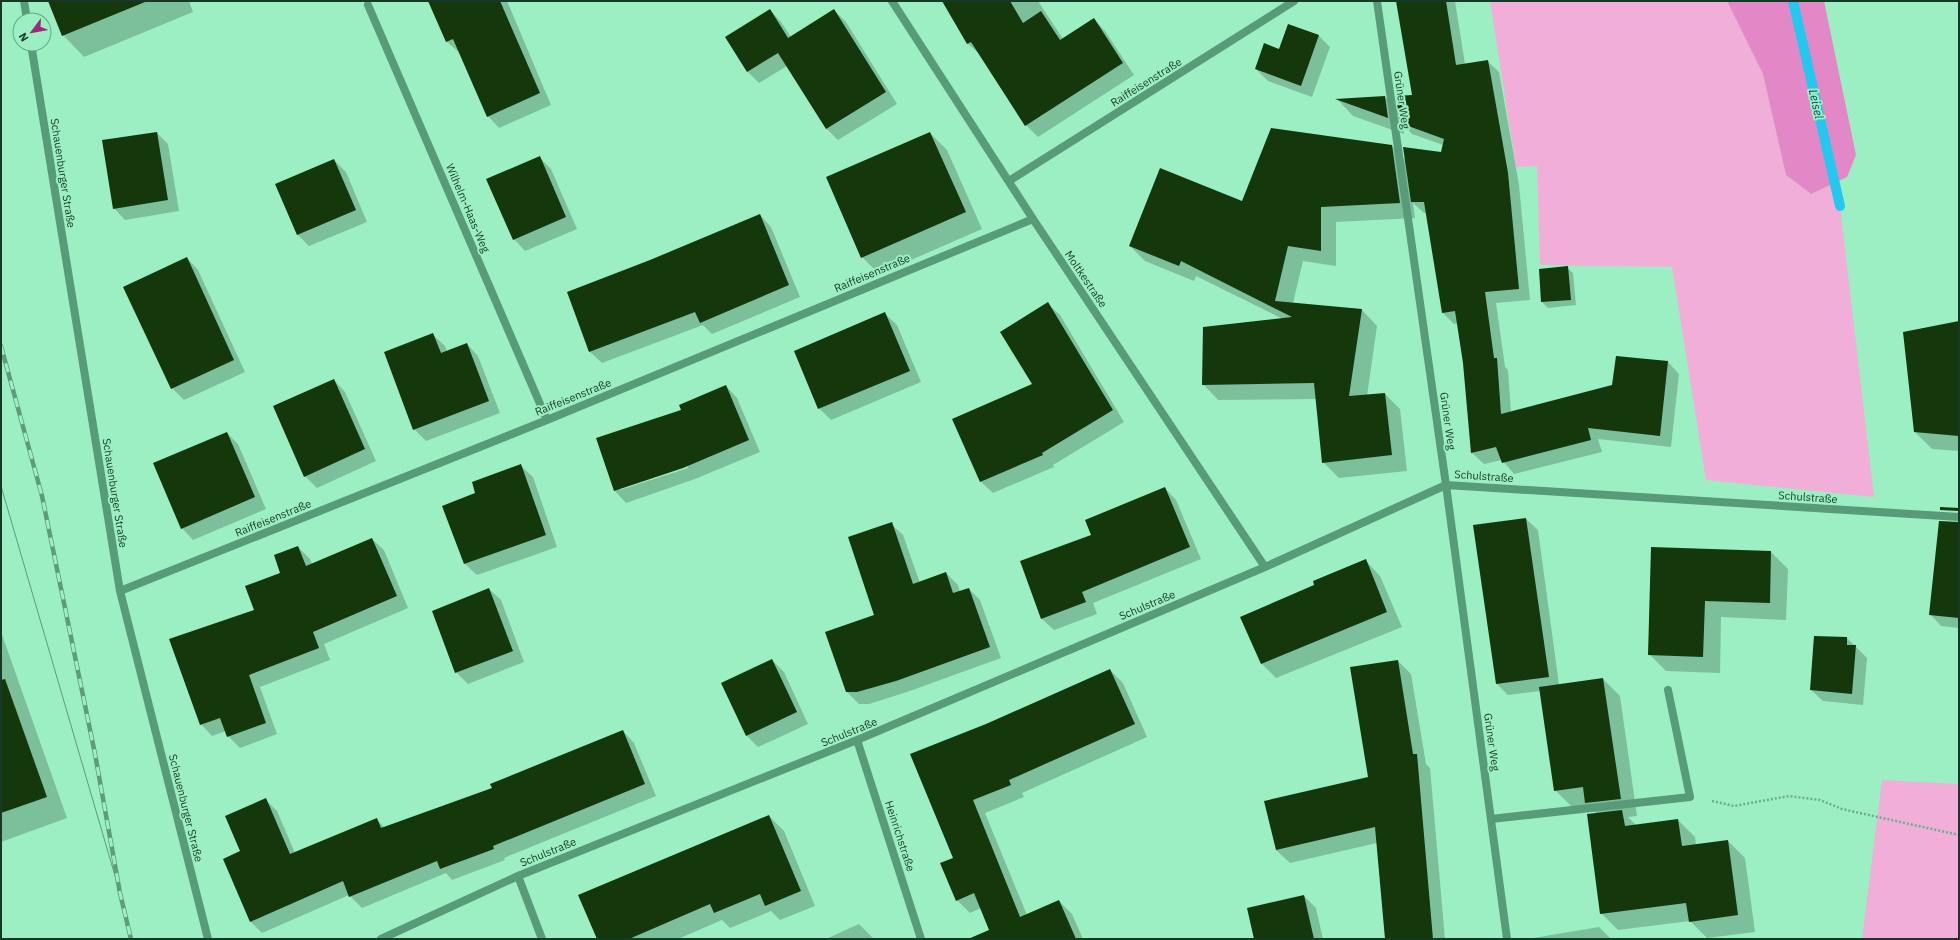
<svg xmlns="http://www.w3.org/2000/svg" width="1960" height="940" font-family="'IBM Plex Sans',sans-serif">
	<style>
		.green { fill: #f0aed9 }
		.forest { fill: #e388c6 }
		.shadow { fill: #0003; fill-rule: evenodd }
		.lines { fill: none; stroke-linecap: round; stroke-linejoin: round }
		.stream { stroke: #24c8ef; stroke-width: 10 }
		.building { fill: #14370b }
		.path { stroke: #6cae8b; stroke-width: 2.5; stroke-dasharray: 2 2; stroke-linecap: butt }
		.lane { stroke: #579b78; stroke-width: 8 }
		.street { stroke: #579b78; stroke-width: 8 }
		.tram { stroke: #5e9b7b; stroke-width: 1 }
		.rail-casing { stroke: #5e9b7b; stroke-width: 4.5 }
		.rail { stroke: #9cefc2; stroke-width: 3; stroke-dasharray: 9; stroke-linecap: butt }
		.labels { text-anchor: middle; stroke-width: 4; stroke-linejoin: round; paint-order: stroke }
		.street-label { font-size: 11px; fill: #163827; stroke: #9cefc2 }
		.water-label { font-size: 12px; font-style: italic; fill: #014656; stroke: #9cefc2 }
	</style>
	<rect width="100%" height="100%" fill="#9cefc2"/>
	<path class="green" d="M 1490,1 L 1727,1 L 1763,74 L 1786,175 L 1811,194 L 1835,183 L 1840,206 L 1874,497 L 1706,480 L 1672,267 L 1540,265 L 1537,166 L 1516,167 Z
		M 1882,780 L 1959,784 L 1959,939 L 1862,939 Z"/>
	<path class="forest" d="M 1727,1 L 1824,1 L 1856,155 L 1847,177 L 1811,194 L 1786,175 L 1763,74 Z"/>
	<path class="shadow" d="M 49,1 L 189,1 L 193,12 L 84,57 L 63,35 Z
		M 429,1 L 507,1 L 551,105 L 499,128 L 488,116 L 460,53 L 447,42 Z
		M 943,1 L 1038,1 L 1063,39 L 1094,19 L 1105,31 L 1134,75 L 1038,137 L 1026,125 L 981,55 L 968,44 Z
		M 1397,1 L 1455,1 L 1465,64 L 1487,61 L 1499,72 L 1519,185 L 1530,300 L 1496,303 L 1505,367 L 1508,370 L 1511,413 L 1613,386 L 1668,362 L 1679,374 L 1671,447 L 1598,439 L 1602,452 L 1514,474 L 1502,460 L 1484,464 L 1472,453 L 1464,362 L 1458,323 L 1454,324 L 1443,313 L 1426,213 L 1424,213 L 1413,203 L 1415,218 L 1336,222 L 1336,266 L 1303,261 L 1293,303 L 1362,310 L 1377,326 L 1367,396 L 1385,394 L 1400,409 L 1407,471 L 1339,478 L 1323,462 L 1317,399 L 1218,400 L 1203,384 L 1283,319 L 1196,276 L 1194,281 L 1145,261 L 1130,246 L 1392,146 L 1406,161 L 1441,154 L 1443,145 L 1412,134 L 1403,124 L 1404,134 L 1353,116 L 1338,100 L 1385,97 L 1399,112 L 1413,96 Z
		M 770,10 L 781,22 L 791,37 L 834,10 L 846,22 L 897,104 L 838,140 L 827,129 L 787,66 L 759,83 L 748,72 L 726,38 Z
		M 1289,25 L 1319,36 L 1330,47 L 1312,97 L 1268,81 L 1256,69 L 1279,50 Z
		M 157,133 L 168,144 L 179,211 L 125,220 L 114,208 Z
		M 930,133 L 947,150 L 982,229 L 879,274 L 862,257 Z
		M 539,157 L 551,169 L 577,229 L 525,251 L 514,239 Z
		M 334,160 L 346,172 L 367,222 L 309,246 L 298,235 L 276,185 Z
		M 760,215 L 771,227 L 800,297 L 712,334 L 703,325 L 602,363 L 590,352 L 650,261 Z
		M 187,258 L 198,270 L 245,372 L 184,400 L 172,388 Z
		M 1567,268 L 1573,273 L 1576,305 L 1548,308 L 1542,302 L 1540,270 Z
		M 1048,304 L 1060,315 L 1124,422 L 1053,465 L 1054,467 L 993,493 L 981,482 L 953,419 L 1034,384 Z
		M 885,314 L 897,325 L 921,382 L 831,420 L 819,408 Z
		M 1959,322 L 1959,451 L 1932,449 L 1915,432 Z
		M 433,335 L 445,346 L 447,352 L 467,344 L 478,356 L 500,413 L 426,441 L 414,429 Z
		M 334,380 L 345,392 L 376,461 L 317,488 L 305,476 Z
		M 726,386 L 737,398 L 760,452 L 695,479 L 626,503 L 615,491 L 598,439 L 682,411 ZM 688,466 L 688,468 L 620,490 L 620,488 Z
		M 227,433 L 238,444 L 266,509 L 193,540 L 182,528 Z
		M 521,466 L 533,477 L 557,547 L 477,575 L 465,564 L 443,506 L 477,493 Z
		M 1165,488 L 1176,500 L 1201,559 L 1093,603 L 1097,614 L 1054,630 L 1042,619 L 1092,536 Z
		M 1526,519 L 1538,530 L 1559,685 L 1603,679 L 1620,696 L 1637,816 L 1628,817 L 1637,826 L 1678,820 L 1695,837 L 1696,845 L 1728,841 L 1745,858 L 1755,932 L 1707,938 L 1690,921 L 1618,930 L 1601,913 L 1597,814 L 1589,805 L 1572,807 L 1555,790 L 1540,691 L 1508,695 L 1497,684 Z
		M 891,524 L 903,535 L 920,583 L 946,573 L 958,585 L 960,592 L 969,589 L 980,600 L 1001,658 L 907,692 L 869,704 L 859,704 L 847,692 L 875,615 Z
		M 372,539 L 384,550 L 408,608 L 324,644 L 330,660 L 260,687 L 277,734 L 240,748 L 228,736 L 226,731 L 212,736 L 201,724 L 255,610 L 298,547 L 310,559 L 312,564 Z
		M 1652,548 L 1771,552 L 1788,569 L 1786,620 L 1721,617 L 1720,673 L 1666,671 L 1649,654 Z
		M 1959,554 L 1959,628 L 1941,626 L 1930,614 Z
		M 1366,561 L 1380,576 L 1402,627 L 1276,678 L 1261,663 L 1315,585 Z
		M 489,589 L 501,600 L 524,662 L 468,684 L 456,672 Z
		M 1,632 L 67,818 L 1,842 Z
		M 1847,638 L 1867,658 L 1863,705 L 1823,701 L 1811,690 Z
		M 772,660 L 784,672 L 808,724 L 758,747 L 747,736 Z
		M 1398,661 L 1411,674 L 1426,764 L 1430,768 L 1445,939 L 1386,939 L 1377,843 L 1290,863 L 1276,850 L 1369,777 Z
		M 1110,670 L 1123,683 L 1147,737 L 1022,793 L 1024,797 L 985,813 L 1027,915 L 1059,901 L 1072,914 L 1083,939 L 994,939 L 981,908 L 970,913 L 957,900 L 954,859 L 987,725 Z
		M 623,731 L 634,743 L 656,796 L 504,858 L 505,860 L 452,880 L 446,873 L 362,908 L 349,895 L 262,933 L 250,921 L 241,852 L 265,799 L 277,811 L 295,853 L 377,820 L 385,828 L 493,788 Z
		M 769,816 L 784,831 L 815,906 L 780,920 L 771,911 L 730,928 L 722,920 L 678,939 L 598,939 Z
		M 1304,896 L 1316,908 L 1323,939 L 1255,939 Z
		M 859,924 L 874,939 L 826,939 Z
		M 1599,927 L 1611,939 L 1533,939 L 1533,938 Z"/>
	<g class="lines">
		<path class="stream" d="M 1793,1 L 1840,206"/>
	</g>
	<path class="building" d="M 48,1 L 145,1 L 145,2 L 62,36 Z
		M 428,1 L 500,1 L 540,93 L 487,117 L 453,39 L 446,42 Z
		M 942,1 L 1010,1 L 1023,23 L 1041,11 L 1060,40 L 1094,18 L 1123,63 L 1025,126 L 971,42 L 967,44 Z
		M 1396,1 L 1446,1 L 1456,65 L 1488,60 L 1508,173 L 1519,289 L 1485,292 L 1494,358 L 1497,358 L 1501,414 L 1612,385 L 1616,356 L 1668,361 L 1660,436 L 1588,428 L 1591,440 L 1502,463 L 1496,447 L 1471,453 L 1463,363 L 1455,311 L 1442,313 L 1424,202 L 1411,202 L 1403,147 L 1441,152 L 1444,139 L 1400,123 L 1396,96 L 1412,95 Z
		M 770,9 L 788,38 L 834,9 L 886,92 L 826,129 L 778,53 L 747,72 L 725,37 Z
		M 1288,24 L 1319,35 L 1301,86 L 1255,69 L 1264,43 L 1279,49 Z
		M 1385,96 L 1388,118 L 1335,99 Z
		M 1271,128 L 1392,145 L 1400,203 L 1321,207 L 1321,251 L 1288,246 L 1275,301 L 1362,309 L 1349,396 L 1385,393 L 1392,455 L 1322,463 L 1314,383 L 1202,385 L 1203,327 L 1292,317 L 1181,261 L 1179,266 L 1129,246 L 1160,168 L 1242,201 Z
		M 157,132 L 168,200 L 113,209 L 102,140 Z
		M 930,132 L 966,212 L 861,258 L 826,177 Z
		M 540,156 L 566,217 L 513,240 L 486,179 Z
		M 334,159 L 356,210 L 297,235 L 275,184 Z
		M 760,214 L 789,285 L 700,323 L 695,312 L 589,352 L 567,292 L 650,260 Z
		M 187,257 L 234,360 L 171,389 L 123,287 Z
		M 1568,266 L 1571,300 L 1541,302 L 1539,269 Z
		M 1048,302 L 1113,410 L 1042,453 L 1043,455 L 980,482 L 952,419 L 1032,384 L 1000,332 Z
		M 885,312 L 910,371 L 818,409 L 794,351 Z
		M 1959,321 L 1959,436 L 1914,432 L 1903,332 Z
		M 433,333 L 441,353 L 467,343 L 489,401 L 413,430 L 384,352 Z
		M 334,379 L 365,449 L 304,477 L 273,406 Z
		M 726,385 L 749,440 L 683,468 L 614,491 L 596,438 L 681,410 L 679,405 Z
		M 227,432 L 255,497 L 181,529 L 153,463 Z
		M 521,464 L 546,535 L 464,564 L 442,506 L 475,493 L 472,482 Z
		M 1165,487 L 1190,547 L 1082,592 L 1086,602 L 1041,619 L 1020,561 L 1091,535 L 1085,520 Z
		M 1940,507 L 1959,508 L 1959,511 L 1940,510 Z
		M 1526,518 L 1549,677 L 1496,684 L 1473,525 Z
		M 1939,521 L 1959,522 L 1959,618 L 1929,615 Z
		M 892,522 L 913,584 L 946,572 L 953,593 L 969,588 L 990,647 L 896,681 L 857,692 L 846,692 L 825,632 L 874,615 L 848,537 Z
		M 372,538 L 397,596 L 313,632 L 319,648 L 249,675 L 266,723 L 227,737 L 220,718 L 200,725 L 169,639 L 254,610 L 245,586 L 280,573 L 274,555 L 298,546 L 306,566 Z
		M 1651,547 L 1771,551 L 1770,603 L 1705,601 L 1703,657 L 1648,655 Z
		M 1366,559 L 1387,612 L 1261,664 L 1240,617 L 1314,585 L 1313,581 Z
		M 489,588 L 513,651 L 455,673 L 432,611 Z
		M 1814,636 L 1847,637 L 1847,645 L 1856,645 L 1852,694 L 1810,690 Z
		M 772,659 L 797,712 L 746,736 L 721,683 Z
		M 1398,660 L 1413,754 L 1417,754 L 1433,939 L 1385,939 L 1375,827 L 1276,850 L 1264,801 L 1368,777 L 1350,667 Z
		M 1110,669 L 1135,724 L 1009,780 L 1011,785 L 973,800 L 1020,917 L 1059,900 L 1076,939 L 968,939 L 989,930 L 974,893 L 956,901 L 940,863 L 953,858 L 910,754 L 986,724 Z
		M 1603,678 L 1621,799 L 1585,803 L 1583,787 L 1554,791 L 1539,687 Z
		M 5,679 L 47,797 L 1,813 L 1,680 Z
		M 623,730 L 645,784 L 493,846 L 494,849 L 440,869 L 437,861 L 349,897 L 343,881 L 250,922 L 223,859 L 240,851 L 225,816 L 266,798 L 290,854 L 377,818 L 381,828 L 492,788 L 490,784 Z
		M 1622,810 L 1625,826 L 1678,819 L 1682,846 L 1728,840 L 1738,915 L 1689,922 L 1686,903 L 1600,914 L 1587,814 Z
		M 769,815 L 801,891 L 765,906 L 760,894 L 714,913 L 710,904 L 629,939 L 597,939 L 578,895 Z
		M 1304,895 L 1314,939 L 1254,939 L 1247,908 Z"/>
	<g class="lines">
		<path class="path" d="M 1712,801 L 1734,806 L 1789,796 L 1820,800 L 1842,809 L 1959,835"/>
		<path class="lane" d="M 1491,819 L 1690,797 L 1668,690"/>
		<path class="street" d="M 24,1 L 27,20
			M 892,1 L 1033,219 L 1265,567
			M 1377,1 L 1446,485 L 1507,939
			M 368,5 L 547,420
			M 31,44 L 120,591 L 208,939
			M 1009,181 L 1294,1
			M 120,591 L 547,420 L 1033,219
			M 857,740 L 921,939
			M 518,876 L 542,939
			M 381,939 L 518,876 L 857,740 L 1265,567 L 1446,485 L 1959,517"/>
		<path class="tram" d="M 1,486 L 120,893"/>
		<defs>
			<path id="rail" d="M 1,346 L 42,496 L 95,754 L 120,893 L 131,939"/>
		</defs>
		<use href="#rail" class="rail-casing"/>
		<use href="#rail" class="rail"/>
	</g>
	<g class="labels">
		<g class="street-label">
			<text transform="translate(1146 82) rotate(-32)" y="4">Raiffeisenstraße</text>
			<text transform="translate(1402 100) rotate(82)" y="4">Grüner Weg</text>
			<text transform="translate(63 173) rotate(81)" y="4">Schauenburger Straße</text>
			<text transform="translate(468 208) rotate(67)" y="4">Wilhelm-Haas-Weg</text>
			<text transform="translate(872 273) rotate(-23)" y="4">Raiffeisenstraße</text>
			<text transform="translate(1086 279) rotate(56)" y="4">Moltkestraße</text>
			<text transform="translate(573 397) rotate(-22)" y="4">Raiffeisenstraße</text>
			<text transform="translate(1448 421) rotate(82)" y="4">Grüner Weg</text>
			<text transform="translate(1484 476) rotate(4)" y="4">Schulstraße</text>
			<text transform="translate(115 493) rotate(81)" y="4">Schauenburger Straße</text>
			<text transform="translate(1808 497) rotate(4)" y="4">Schulstraße</text>
			<text transform="translate(273 518) rotate(-22)" y="4">Raiffeisenstraße</text>
			<text transform="translate(1147 605) rotate(-23)" y="4">Schulstraße</text>
			<text transform="translate(849 732) rotate(-22)" y="4">Schulstraße</text>
			<text transform="translate(1492 742) rotate(82)" y="4">Grüner Weg</text>
			<text transform="translate(186 808) rotate(76)" y="4">Schauenburger Straße</text>
			<text transform="translate(900 836) rotate(72)" y="4">Heinrichstraße</text>
			<text transform="translate(548 852) rotate(-22)" y="4">Schulstraße</text>
		</g>
		<g class="water-label">
			<text transform="translate(1816 104) rotate(77)" y="4">Leisel</text>
		</g>
	</g>
	<rect width="1960" height="940" fill="none" stroke="#163827" stroke-width="4"/>
	<g transform="translate(32 32) rotate(238)"><circle r="19" fill="#9cefc2" stroke="#66a684"/>
	<path d="M0-3L7 15L0 10L-7 15Z" fill="#9e2780"/>
	<text y="-6" font-size="11" font-weight="bold" text-anchor="middle" fill="#163827">N</text>
	</g>
</svg>
